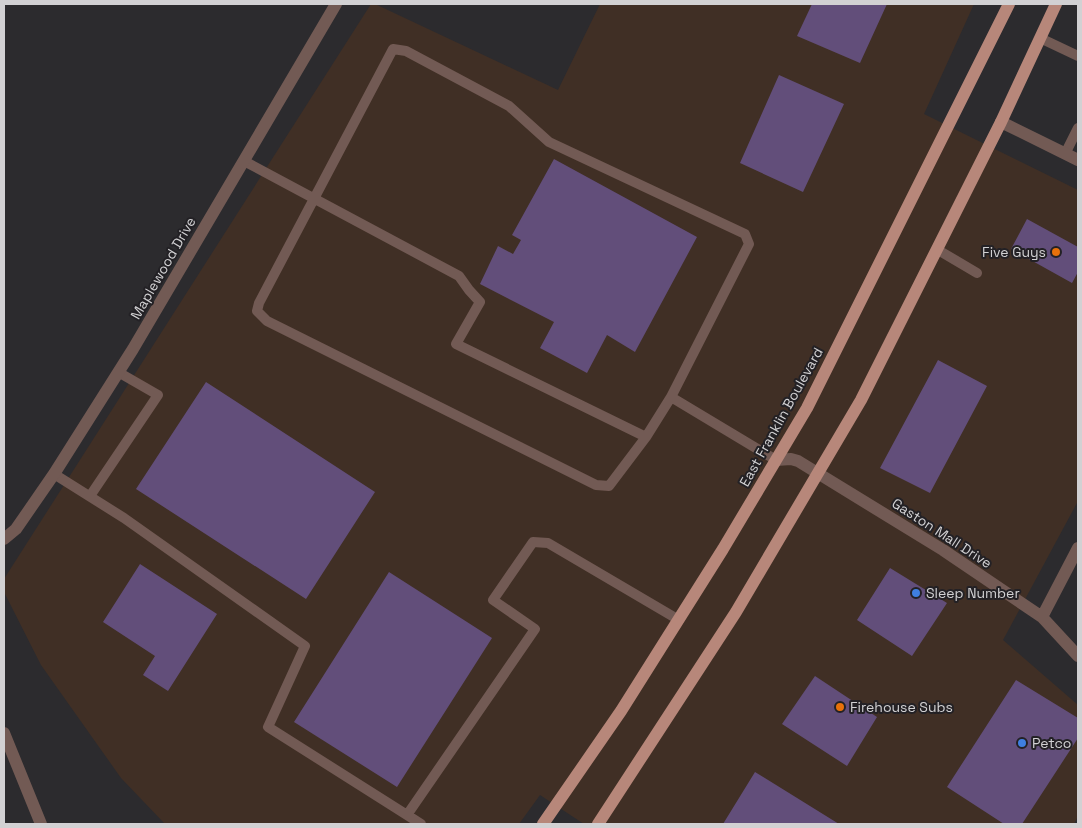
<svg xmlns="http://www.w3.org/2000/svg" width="1082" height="828" font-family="'Space Grotesk',sans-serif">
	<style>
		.commercial { fill: #402f25 }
		.building { fill: #624e7a }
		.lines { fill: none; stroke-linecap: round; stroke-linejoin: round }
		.service { stroke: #725a54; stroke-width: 10 }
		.minor { stroke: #725a54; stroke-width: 12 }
		.primary { stroke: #b7877a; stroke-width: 12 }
		.food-dot { fill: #e8710a; stroke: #232125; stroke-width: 2 }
		.shop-dot { fill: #3f7fe0; stroke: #232125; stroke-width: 2 }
		.labels { text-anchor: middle; stroke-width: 4; stroke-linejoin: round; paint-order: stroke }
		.poi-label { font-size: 14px; fill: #d2d1d3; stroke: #232125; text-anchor: start }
		.street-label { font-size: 14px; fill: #d2d1d3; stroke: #232125 }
	</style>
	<rect width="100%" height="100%" fill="#2c2b2e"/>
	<path class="commercial" d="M 371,4 L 375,4 L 558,90 L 600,4 L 974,4 L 924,114 L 1078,190 L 1078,501 L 1003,640 L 1078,705 L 1078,816 L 1074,824 L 584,824 L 540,795 L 519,824 L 165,824 L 121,778 L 41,665 L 4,592 L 4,579 Z"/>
	<path class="building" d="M 812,4 L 887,4 L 860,63 L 797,36 Z
		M 779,75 L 844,104 L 803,192 L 740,163 Z
		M 554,159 L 697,237 L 635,352 L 607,335 L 587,373 L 540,348 L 554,322 L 480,284 L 498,246 L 513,254 L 521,240 L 512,235 Z
		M 1027,219 L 1078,247 L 1078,272 L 1072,283 L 1011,249 Z
		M 938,360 L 987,386 L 930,493 L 880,468 Z
		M 206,382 L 375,492 L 306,599 L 136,489 Z
		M 140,564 L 217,614 L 168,691 L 143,675 L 155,656 L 103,622 Z
		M 890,568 L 947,603 L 912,656 L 857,620 Z
		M 389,572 L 492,638 L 397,787 L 294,722 Z
		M 815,676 L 877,717 L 847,766 L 782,724 Z
		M 1016,680 L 1078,718 L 1078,738 L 1022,824 L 1004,824 L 947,787 Z
		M 755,772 L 839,824 L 723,824 Z"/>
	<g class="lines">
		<path class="service" d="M 1040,38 L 1078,56
			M 1065,154 L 1078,128
			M 244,161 L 459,276 L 469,290 L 480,302 L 456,344 L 646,437 L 671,397 L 776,460
			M 938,250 L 977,273
			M 646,437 L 609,486 L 596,485 L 267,321 L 257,311 L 259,303 L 393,49 L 406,51 L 509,106 L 549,142 L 745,234 L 749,244 L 671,397
			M 54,474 L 124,518 L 305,646 L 268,727 L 407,815
			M 90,496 L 158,395 L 118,372
			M 421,824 L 407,815 L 535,629 L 493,600 L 533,542 L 548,543 L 679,620"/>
		<path class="minor" d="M 1001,122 L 1078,160
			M 776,460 L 791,459 L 798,461 L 943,550 L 1042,617 L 1078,656
			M 4,539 L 16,529 L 54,474 L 133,349 L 336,4
			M 1042,617 L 1078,548
			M 4,733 L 41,824"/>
		<path class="primary" d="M 543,824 L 621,711 L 723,549 L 807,408 L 1009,4
			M 598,824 L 736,612 L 861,400 L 1001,122 L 1056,4"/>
	</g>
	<g class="food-dot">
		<circle cx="1056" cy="252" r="5"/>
		<circle cx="840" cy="707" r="5"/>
	</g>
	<g class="shop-dot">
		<circle cx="916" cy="593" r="5"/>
		<circle cx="1022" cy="743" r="5"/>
	</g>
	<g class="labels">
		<g class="poi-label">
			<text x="1046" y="257" text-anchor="end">Five Guys</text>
			<text x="926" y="598">Sleep Number</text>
			<text x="850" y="712">Firehouse Subs</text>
			<text x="1032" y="748">Petco</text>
		</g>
		<g class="street-label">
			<text transform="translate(163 268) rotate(-60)" y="5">Maplewood Drive</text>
			<text transform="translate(781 417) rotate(-61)" y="5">East Franklin Boulevard</text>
			<text transform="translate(942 533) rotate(33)" y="5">Gaston Mall Drive</text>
		</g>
	</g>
	<rect width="1082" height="828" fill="none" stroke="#d2d1d3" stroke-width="10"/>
</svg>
